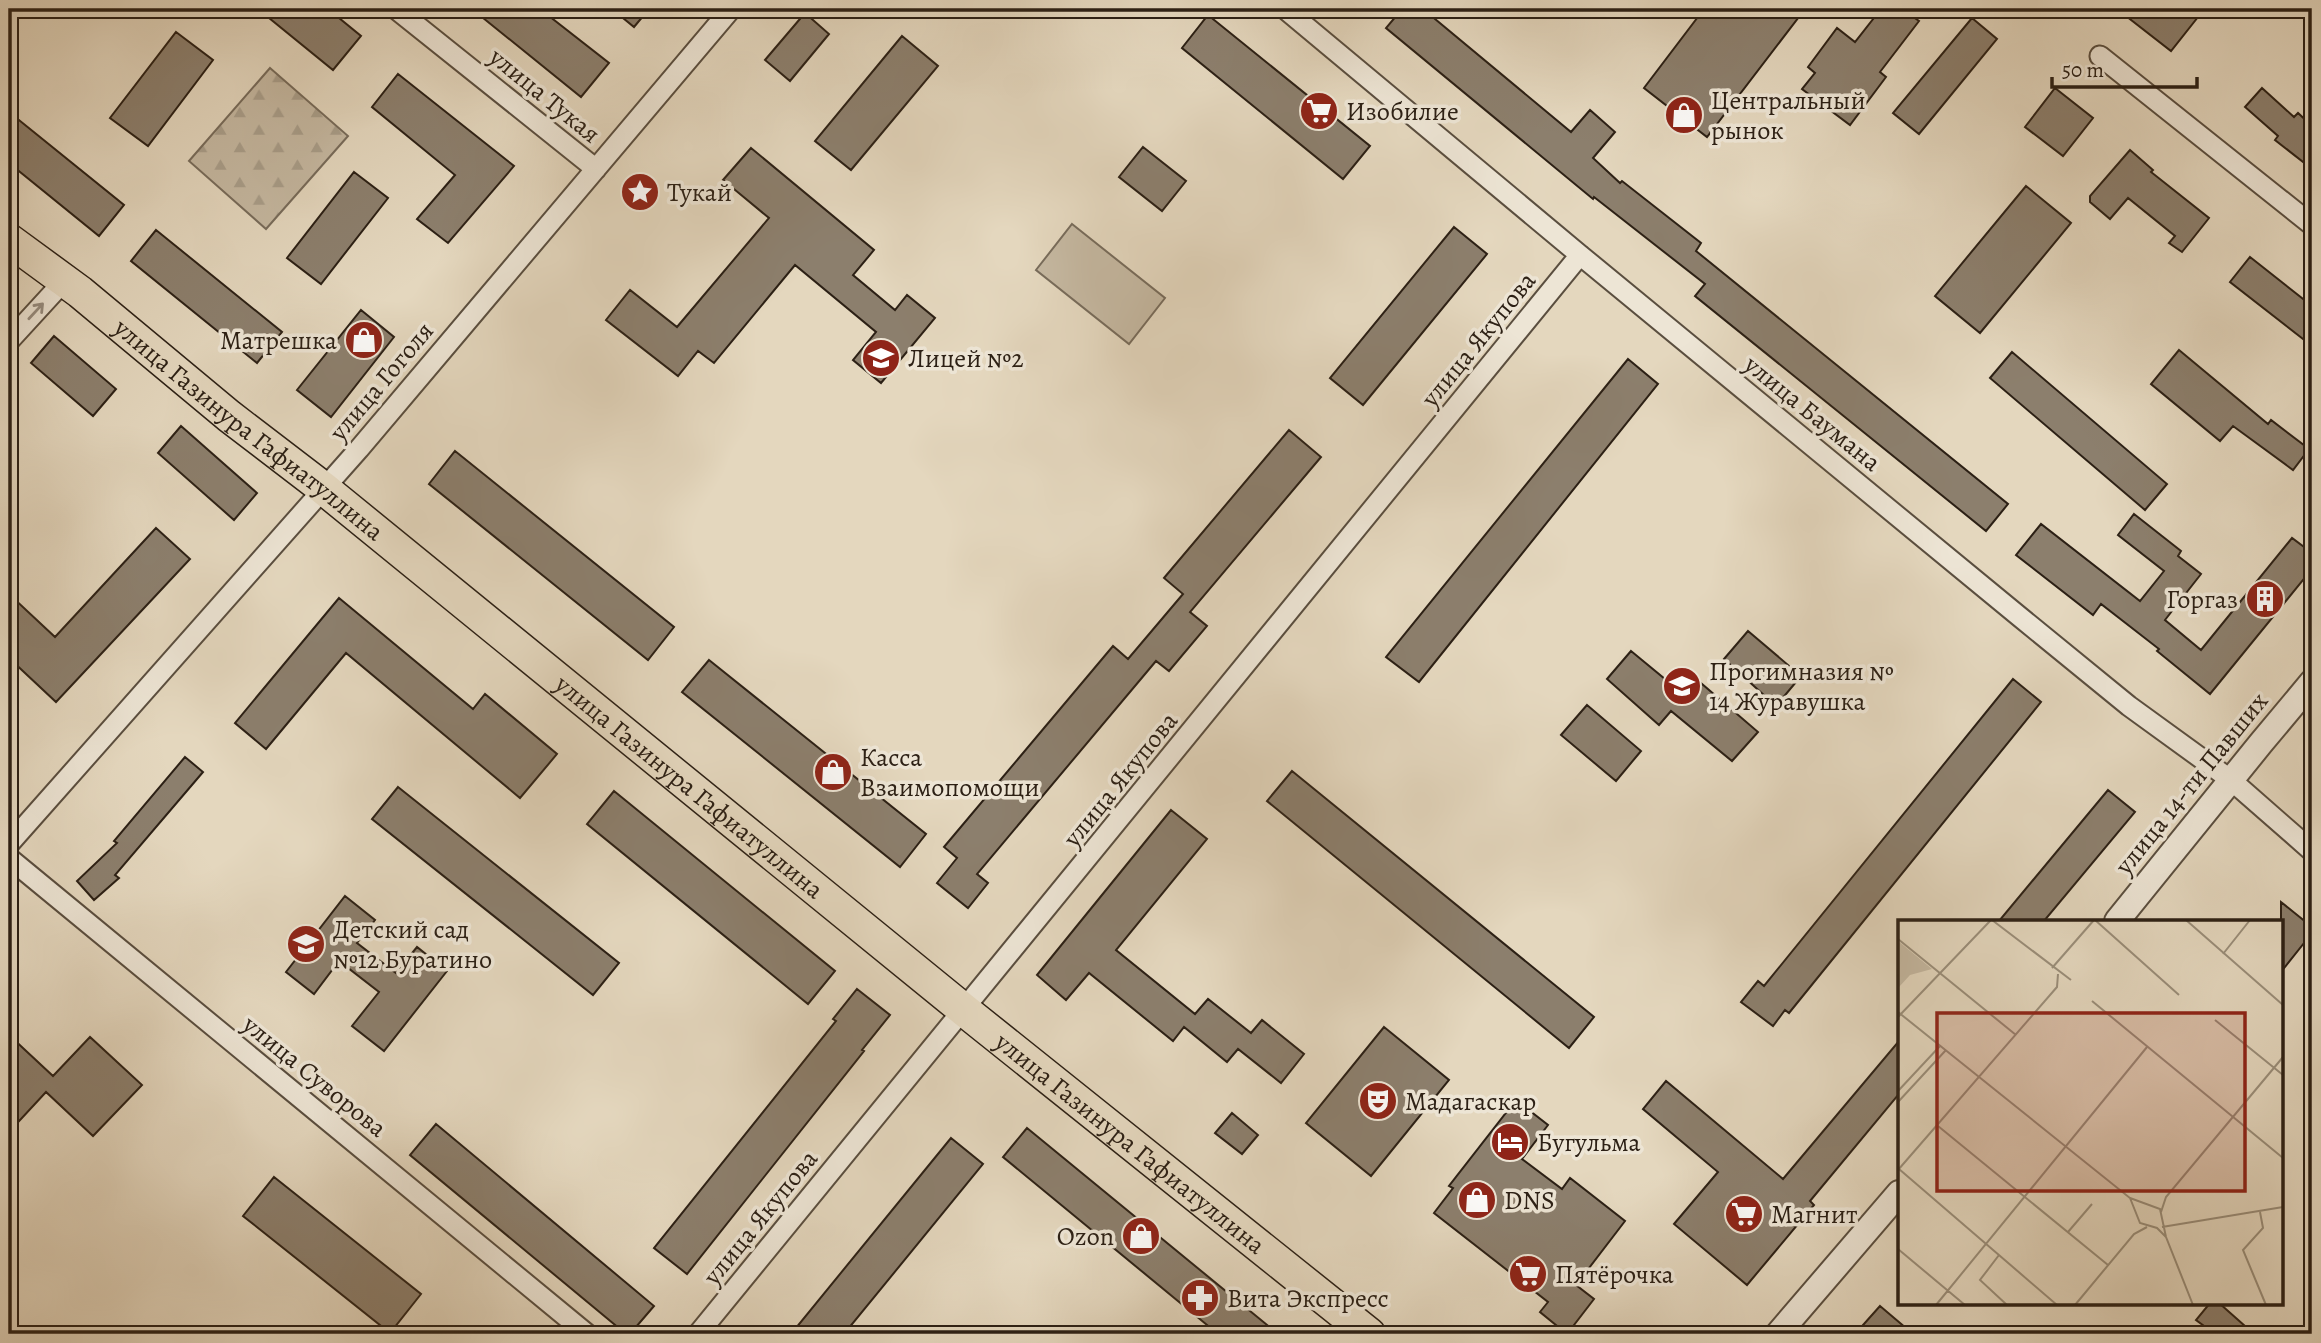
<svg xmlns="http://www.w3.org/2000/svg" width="2321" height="1343" font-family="Alegreya,serif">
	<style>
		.forest { fill: url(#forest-firs); stroke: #786c5b; stroke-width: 2 }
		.park { fill: #c5b8a1; stroke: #786c5b; stroke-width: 2 }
		.building { fill: #8c7f6d; stroke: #2c2015; stroke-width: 2 }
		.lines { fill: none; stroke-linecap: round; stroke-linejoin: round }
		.minor-casing { stroke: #5a4e3f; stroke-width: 23 }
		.tertiary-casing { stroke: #5a4e3f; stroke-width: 28 }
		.primary-casing { stroke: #2c2015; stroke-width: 35 }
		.minor { stroke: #ede5d5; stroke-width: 19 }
		.tertiary { stroke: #ede5d5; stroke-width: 24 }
		.primary { stroke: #e4d7be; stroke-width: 32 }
		.oneway { stroke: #968c7f }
		.labels { text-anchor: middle; stroke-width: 7; stroke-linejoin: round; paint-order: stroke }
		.street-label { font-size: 26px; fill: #2c2015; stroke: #ede5d5 }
		.poi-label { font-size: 26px; fill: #2c2015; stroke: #ede5d5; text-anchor: start }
		.inset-road { fill: none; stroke: #9a8e7a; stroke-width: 2 }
		.view { fill: #8f2418; fill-opacity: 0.15; stroke: #8f2418; stroke-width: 3.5 }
		.inset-edge { fill: none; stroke: #2c2015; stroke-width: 3.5 }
	</style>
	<defs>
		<pattern id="forest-firs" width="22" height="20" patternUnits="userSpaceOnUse" patternTransform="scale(1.75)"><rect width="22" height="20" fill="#c5b8a1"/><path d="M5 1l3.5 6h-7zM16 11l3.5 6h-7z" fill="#a99e8a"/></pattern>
	</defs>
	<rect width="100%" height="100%" fill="#e4d7be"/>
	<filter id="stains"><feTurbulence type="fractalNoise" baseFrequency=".00286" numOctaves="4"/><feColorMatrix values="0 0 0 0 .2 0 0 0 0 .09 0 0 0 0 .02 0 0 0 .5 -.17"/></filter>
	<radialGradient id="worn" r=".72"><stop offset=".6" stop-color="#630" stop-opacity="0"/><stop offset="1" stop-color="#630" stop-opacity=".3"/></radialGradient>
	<path class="forest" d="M 270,68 L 348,136 L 266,229 L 189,161 Z"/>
	<path class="park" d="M 1072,224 L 1165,298 L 1129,344 L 1036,270 Z"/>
	<path class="building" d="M 258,9 L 328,9 L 361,36 L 333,70 Z
		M 472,9 L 540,9 L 609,63 L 581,97 Z
		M 612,9 L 649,9 L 634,27 Z
		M 1402,9 L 1423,9 L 1571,132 L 1590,110 L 1615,132 L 1593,158 L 1620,183 L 1622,181 L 1701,243 L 1696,251 L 2008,504 L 1986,531 L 1695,296 L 1705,284 L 1594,197 L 1593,199 L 1386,28 Z
		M 1704,9 L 1805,9 L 1707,137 L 1644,88 Z
		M 1881,9 L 1902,9 L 1919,21 L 1880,72 L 1886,77 L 1850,125 L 1802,89 L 1815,73 L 1808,67 L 1837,28 L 1855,42 Z
		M 2117,9 L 2187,9 L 2198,17 L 2171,51 Z
		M 805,13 L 829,34 L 790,81 L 765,60 Z
		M 1208,15 L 1370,146 L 1343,179 L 1182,48 Z
		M 1972,18 L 1997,39 L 1919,134 L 1893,113 Z
		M 176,32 L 213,60 L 148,146 L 110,118 Z
		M 902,36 L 938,66 L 851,170 L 815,141 Z
		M 398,74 L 514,166 L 448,243 L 417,219 L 455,175 L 372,107 Z
		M 2055,88 L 2093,118 L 2063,156 L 2025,127 Z
		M 2262,88 L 2294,117 L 2298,113 L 2312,126 L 2312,169 L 2275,140 L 2278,136 L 2245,107 Z
		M 9,112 L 124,205 L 99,236 L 9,163 Z
		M 1143,147 L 1186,181 L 1162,211 L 1119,177 Z
		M 751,148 L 874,250 L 853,275 L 895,310 L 907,295 L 935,318 L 881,383 L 853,360 L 876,332 L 795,265 L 714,363 L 698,351 L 678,376 L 606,320 L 630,290 L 677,327 L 769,218 L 723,180 Z
		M 2130,150 L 2153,170 L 2151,172 L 2209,218 L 2182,252 L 2169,243 L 2175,236 L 2128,198 L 2110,219 L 2090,202 L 2090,196 Z
		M 354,172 L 388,198 L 321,284 L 287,258 Z
		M 2026,186 L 2071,223 L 1980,333 L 1935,296 Z
		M 1454,227 L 1487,254 L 1363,405 L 1330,378 Z
		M 156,230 L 282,332 L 257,363 L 131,261 Z
		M 2250,257 L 2312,306 L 2312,346 L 2230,282 Z
		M 361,310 L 394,337 L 331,417 L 297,390 Z
		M 54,336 L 116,389 L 93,416 L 31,363 Z
		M 2179,350 L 2268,424 L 2271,420 L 2309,449 L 2293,470 L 2233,426 L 2220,441 L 2151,384 Z
		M 2012,352 L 2167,484 L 2145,510 L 1990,378 Z
		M 1628,359 L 1658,384 L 1419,682 L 1386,657 Z
		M 181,426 L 257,493 L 234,520 L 158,453 Z
		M 1289,430 L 1321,457 L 1190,612 L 1207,626 L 1169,671 L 1156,661 L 977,874 L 988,883 L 968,908 L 937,883 L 957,858 L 944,847 L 1113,646 L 1128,659 L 1183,594 L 1164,578 Z
		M 455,451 L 674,627 L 648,660 L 429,484 Z
		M 2134,514 L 2181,551 L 2178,556 L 2201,574 L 2165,620 L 2201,650 L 2292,538 L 2312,553 L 2312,569 L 2210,694 L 2157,651 L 2159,649 L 2101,604 L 2093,615 L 2016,555 L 2041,524 L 2140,601 L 2164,571 L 2118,535 Z
		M 156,528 L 190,559 L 56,702 L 9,658 L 9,594 L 55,637 Z
		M 339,598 L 473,709 L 485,694 L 557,754 L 520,798 L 346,653 L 266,749 L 235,723 Z
		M 1748,631 L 1801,676 L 1776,706 L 1724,659 Z
		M 1631,651 L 1682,693 L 1695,678 L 1758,732 L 1732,761 L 1671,711 L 1659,725 L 1607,679 Z
		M 709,660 L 926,834 L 900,867 L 682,692 Z
		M 2013,679 L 2041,702 L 1789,1013 L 1785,1010 L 1773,1026 L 1741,1002 L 1758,981 L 1764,986 Z
		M 1587,705 L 1641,751 L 1616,781 L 1561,735 Z
		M 185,757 L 203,772 L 115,875 L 119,878 L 94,900 L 77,881 L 117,843 L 114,841 Z
		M 1292,771 L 1594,1017 L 1569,1048 L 1267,801 Z
		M 398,787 L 619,963 L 593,995 L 372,819 Z
		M 2108,790 L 2135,812 L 2044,921 L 1999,921 Z
		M 614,791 L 835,971 L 808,1004 L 587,824 Z
		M 1171,810 L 1207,839 L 1116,950 L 1195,1014 L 1208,999 L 1251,1033 L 1262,1020 L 1304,1054 L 1281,1083 L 1238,1049 L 1227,1062 L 1184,1027 L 1173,1041 L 1089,973 L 1066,1000 L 1037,975 Z
		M 345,896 L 375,920 L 357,943 L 396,973 L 417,947 L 447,971 L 384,1051 L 352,1026 L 379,992 L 339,961 L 314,994 L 286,972 Z
		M 2281,902 L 2312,927 L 2312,933 L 2281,972 Z
		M 857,989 L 890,1015 L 862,1050 L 864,1051 L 687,1274 L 654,1248 L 836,1021 L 833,1019 Z
		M 1384,1027 L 1449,1080 L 1371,1176 L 1306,1123 Z
		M 9,1035 L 53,1076 L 90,1037 L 142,1085 L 93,1136 L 46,1092 L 9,1132 Z
		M 1899,1041 L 1899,1094 L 1810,1201 L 1814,1205 L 1747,1285 L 1674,1224 L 1718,1172 L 1643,1109 L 1666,1081 L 1783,1179 Z
		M 1516,1100 L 1548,1125 L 1522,1159 L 1562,1189 L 1570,1178 L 1625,1221 L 1576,1285 L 1594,1299 L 1567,1334 L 1540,1312 L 1548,1302 L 1434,1213 L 1453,1188 L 1449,1186 Z
		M 1232,1113 L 1258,1135 L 1242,1154 L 1215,1133 Z
		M 436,1124 L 654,1306 L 630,1334 L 626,1334 L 410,1155 Z
		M 1027,1128 L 1278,1334 L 1218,1334 L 1003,1157 Z
		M 951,1138 L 983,1164 L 844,1334 L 791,1334 Z
		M 274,1177 L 421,1294 L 390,1333 L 243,1216 Z
		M 2210,1303 L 2219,1303 L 2254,1334 L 2215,1334 L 2196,1320 Z
		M 1880,1306 L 1913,1334 L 1855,1334 Z"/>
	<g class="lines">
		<defs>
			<path id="minor" d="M 396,9 L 596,169
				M 1285,9 L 1580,255 L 2020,617 L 2129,706 L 2231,780 L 2312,851
				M 2100,56 L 2312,225
				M 9,341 L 64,281
				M 9,844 L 359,449 L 731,9
				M 9,858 L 587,1334
				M 698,1334 L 1580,255"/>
			<path id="tertiary" d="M 2117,921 L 2261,743 L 2312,682
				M 1778,1334 L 1899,1193"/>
			<g id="primary">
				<path id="s1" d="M 9,240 L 80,292 L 229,416 L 323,488 L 964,1010 L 1369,1334"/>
			</g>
		</defs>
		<use href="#minor" class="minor-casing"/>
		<use href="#tertiary" class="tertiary-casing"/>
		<use href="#primary" class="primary-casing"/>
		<use href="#minor" class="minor"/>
		<use href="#tertiary" class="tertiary"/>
		<use href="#primary" class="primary"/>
	</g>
	<defs><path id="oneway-shaft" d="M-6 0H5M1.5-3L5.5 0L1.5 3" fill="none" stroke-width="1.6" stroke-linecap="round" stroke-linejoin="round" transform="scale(1.75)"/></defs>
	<use class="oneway" href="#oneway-shaft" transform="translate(36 311) rotate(-47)"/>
	<defs>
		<symbol id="supermarket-disc" viewBox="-11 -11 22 22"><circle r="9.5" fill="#8f2418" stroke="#ede5d5"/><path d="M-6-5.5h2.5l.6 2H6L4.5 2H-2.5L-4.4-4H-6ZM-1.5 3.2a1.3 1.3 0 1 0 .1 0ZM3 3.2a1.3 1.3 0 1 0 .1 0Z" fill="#fff"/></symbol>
		<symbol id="shop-disc" viewBox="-11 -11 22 22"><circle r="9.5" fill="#8f2418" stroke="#ede5d5"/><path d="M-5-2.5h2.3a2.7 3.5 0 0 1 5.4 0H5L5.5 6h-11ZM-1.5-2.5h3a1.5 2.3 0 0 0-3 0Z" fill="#fff"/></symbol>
		<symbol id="sight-disc" viewBox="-11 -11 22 22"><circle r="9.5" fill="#8f2418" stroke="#ede5d5"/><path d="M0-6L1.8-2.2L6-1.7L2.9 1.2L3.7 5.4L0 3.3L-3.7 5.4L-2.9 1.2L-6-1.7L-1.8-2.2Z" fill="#fff"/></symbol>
		<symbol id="school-disc" viewBox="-11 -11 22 22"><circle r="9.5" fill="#8f2418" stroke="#ede5d5"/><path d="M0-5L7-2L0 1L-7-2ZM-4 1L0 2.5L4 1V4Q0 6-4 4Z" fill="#fff"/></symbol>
		<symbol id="building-disc" viewBox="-11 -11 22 22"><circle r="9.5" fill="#8f2418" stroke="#ede5d5"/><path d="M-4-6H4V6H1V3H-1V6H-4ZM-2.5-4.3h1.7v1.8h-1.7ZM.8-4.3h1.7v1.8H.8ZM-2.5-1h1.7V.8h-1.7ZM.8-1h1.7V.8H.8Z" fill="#fff"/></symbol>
		<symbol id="theatre-disc" viewBox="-11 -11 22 22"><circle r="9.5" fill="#8f2418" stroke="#ede5d5"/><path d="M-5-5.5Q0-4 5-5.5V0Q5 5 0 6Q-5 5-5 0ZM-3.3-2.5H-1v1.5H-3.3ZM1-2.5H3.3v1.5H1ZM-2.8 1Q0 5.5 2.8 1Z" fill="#fff"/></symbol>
		<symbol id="hotel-disc" viewBox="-11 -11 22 22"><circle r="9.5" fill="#8f2418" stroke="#ede5d5"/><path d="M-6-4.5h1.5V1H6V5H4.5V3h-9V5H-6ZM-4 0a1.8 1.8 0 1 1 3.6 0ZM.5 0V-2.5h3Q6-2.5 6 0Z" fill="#fff"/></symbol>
		<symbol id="pharmacy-disc" viewBox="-11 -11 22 22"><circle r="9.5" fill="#8f2418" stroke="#ede5d5"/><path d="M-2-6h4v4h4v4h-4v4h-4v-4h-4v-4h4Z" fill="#fff"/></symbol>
	</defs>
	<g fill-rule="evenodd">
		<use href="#supermarket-disc" x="1297" y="89" width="44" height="44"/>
		<use href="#shop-disc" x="1662" y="93" width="44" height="44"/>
		<use href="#sight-disc" x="618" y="170" width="44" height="44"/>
		<use href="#shop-disc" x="342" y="318" width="44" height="44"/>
		<use href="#school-disc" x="859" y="336" width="44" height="44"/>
		<use href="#building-disc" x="2243" y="577" width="44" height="44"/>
		<use href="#school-disc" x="1660" y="664" width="44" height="44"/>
		<use href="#shop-disc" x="811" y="750" width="44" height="44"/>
		<use href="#school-disc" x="284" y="922" width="44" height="44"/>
		<use href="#theatre-disc" x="1356" y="1079" width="44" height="44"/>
		<use href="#hotel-disc" x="1488" y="1120" width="44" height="44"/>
		<use href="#shop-disc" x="1455" y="1178" width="44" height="44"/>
		<use href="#supermarket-disc" x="1722" y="1192" width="44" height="44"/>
		<use href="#shop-disc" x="1119" y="1214" width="44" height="44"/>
		<use href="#supermarket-disc" x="1506" y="1252" width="44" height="44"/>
		<use href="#pharmacy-disc" x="1178" y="1276" width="44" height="44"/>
	</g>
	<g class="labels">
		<g class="street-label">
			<text transform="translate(545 95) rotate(39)" y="9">улица Тукая</text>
			<text transform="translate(1478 339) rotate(-51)" y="9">улица Якупова</text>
			<text transform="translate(381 381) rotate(-50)" y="9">улица Гоголя</text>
			<text transform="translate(1813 413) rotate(39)" y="9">улица Баумана</text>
			<text dy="9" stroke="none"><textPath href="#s1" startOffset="306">улица Газинура Гафиатуллина</textPath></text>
			<text transform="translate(1120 779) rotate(-51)" y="9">улица Якупова</text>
			<text transform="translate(2191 783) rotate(-51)" y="9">улица 14-ти Павших</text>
			<text dy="9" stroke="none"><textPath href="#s1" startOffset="873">улица Газинура Гафиатуллина</textPath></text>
			<text transform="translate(315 1076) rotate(39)" y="9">улица Суворова</text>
			<text dy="9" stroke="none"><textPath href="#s1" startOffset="1440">улица Газинура Гафиатуллина</textPath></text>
			<text transform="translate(760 1217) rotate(-51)" y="9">улица Якупова</text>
		</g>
		<g class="poi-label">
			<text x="1711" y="109">Центральный<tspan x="1711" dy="30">рынок</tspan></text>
			<text x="1346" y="120">Изобилие</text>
			<text x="667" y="201">Тукай</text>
			<text x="337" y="349" text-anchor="end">Матрешка</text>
			<text x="908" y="367">Лицей №2</text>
			<text x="2238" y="608" text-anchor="end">Горгаз</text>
			<text x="1709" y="680">Прогимназия №<tspan x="1709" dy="30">14 Журавушка</tspan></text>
			<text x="860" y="766">Касса<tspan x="860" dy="30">Взаимопомощи</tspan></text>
			<text x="333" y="938">Детский сад<tspan x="333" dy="30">№12 Буратино</tspan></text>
			<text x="1405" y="1110">Мадагаскар</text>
			<text x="1537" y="1151">Бугульма</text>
			<text x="1504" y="1209">DNS</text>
			<text x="1771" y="1223">Магнит</text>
			<text x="1114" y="1245" text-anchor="end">Ozon</text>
			<text x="1555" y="1283">Пятёрочка</text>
			<text x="1227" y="1307">Вита Экспресс</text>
		</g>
	</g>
	<g transform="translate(1898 920)">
		<rect width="385" height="385" fill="#e4d7be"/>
		<path d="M 0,21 L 34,49 L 12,55 L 1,67 L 0,82 Z" fill="#c5b8a1"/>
		<path class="inset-road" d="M 94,0 L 173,60M 197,0 L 281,75M 288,0 L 385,85M 0,19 L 118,115M 325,34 L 352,0M 154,48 L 196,0M 194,81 L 385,238M 0,92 L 232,278 L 242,303 L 259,308 L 268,317M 0,97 L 93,0M 317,100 L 385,155M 0,171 L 42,126M 0,182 L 48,130M 40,206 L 210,345M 1,249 L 159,385M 0,250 L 159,67 L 160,54M 232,278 L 262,289 L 268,317 L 295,385M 263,292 L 268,277 L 385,137M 362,292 L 365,308 L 345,330 L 368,385M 264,307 L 385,287M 170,312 L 194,284M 0,329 L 67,385M 101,335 L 82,360 L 109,385M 38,385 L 249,127M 177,385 L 236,314 L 249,307"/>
		<path class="view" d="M 39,93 L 347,93 L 347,271 L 39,271 Z"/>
		<rect width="385" height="385" class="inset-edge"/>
	</g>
	<rect width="2321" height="1343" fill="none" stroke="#e4d7be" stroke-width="35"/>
	<rect x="10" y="10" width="2300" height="1322" fill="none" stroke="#2c2015" stroke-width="3.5"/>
	<rect x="18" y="18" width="2286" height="1308" fill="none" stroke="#2c2015" stroke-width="2"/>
	<path d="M2052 77v10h145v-10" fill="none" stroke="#2c2015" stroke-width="3.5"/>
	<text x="2062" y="77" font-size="21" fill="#2c2015" stroke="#ede5d5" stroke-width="5" paint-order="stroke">50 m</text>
	<rect width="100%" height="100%" filter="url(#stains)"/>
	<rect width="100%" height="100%" fill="url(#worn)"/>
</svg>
